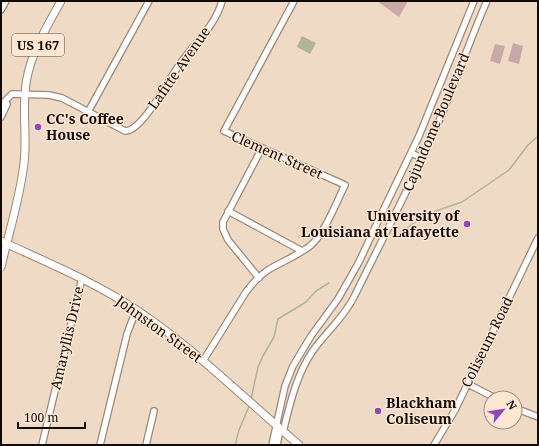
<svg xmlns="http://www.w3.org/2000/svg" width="539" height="446" font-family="'Noto Serif',serif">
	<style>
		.green { fill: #c9a9a8 }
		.water { fill: #b2b496 }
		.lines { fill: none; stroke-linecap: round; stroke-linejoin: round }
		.stream { stroke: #b2b496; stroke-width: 1.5 }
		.minor-casing { stroke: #9c8876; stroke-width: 8 }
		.major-casing { stroke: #9c8876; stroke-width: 9 }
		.minor { stroke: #fff; stroke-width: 5.5 }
		.major { stroke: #fff; stroke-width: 7 }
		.poi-dot { fill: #9048bb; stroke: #fde7d3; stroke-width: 1.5 }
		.labels { text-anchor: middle; stroke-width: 3; stroke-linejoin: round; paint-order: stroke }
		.shield { fill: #fde7d3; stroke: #584d43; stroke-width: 1 }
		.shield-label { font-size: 13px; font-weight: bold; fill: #120b05 }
		.street-label { font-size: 14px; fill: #120b05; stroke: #fde7d3 }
		.poi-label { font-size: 14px; font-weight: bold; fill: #120b05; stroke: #fde7d3; text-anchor: start }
	</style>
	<rect width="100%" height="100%" fill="#efdac6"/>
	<path class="green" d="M 377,1 L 408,1 L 399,17 Z
		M 513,43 L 523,46 L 519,64 L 508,61 Z
		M 495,44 L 505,46 L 500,64 L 490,61 Z"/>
	<path class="water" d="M 302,36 L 316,43 L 310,54 L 297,47 Z"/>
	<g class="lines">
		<path class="stream" d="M 401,232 L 417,221 L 433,212 L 462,202 L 509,170 L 528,145 L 538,136
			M 251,399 L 258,367 L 263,356 L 274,337 L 278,319 L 306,302 L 316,291 L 329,283
			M 235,445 L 239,430 L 250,404"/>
		<defs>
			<path id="minor" d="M 1,10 L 6,1
				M 1,106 L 5,101
				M 88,112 L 149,1
				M 1,117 L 7,104 L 5,101 L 12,94 L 49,95 L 62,98 L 125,131 C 143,131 169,78 180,64 C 194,43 215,27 222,1
				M 411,153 L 422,158
				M 228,211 L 302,251
				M 259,278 L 228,240 L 223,229 L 223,222 L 262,148
				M 203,361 L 246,292 C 252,284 259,276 268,270 C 281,262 297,256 310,246 C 324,235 337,201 345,185 L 224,131 L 294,1
				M 468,384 L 495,398
				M 515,408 L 538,417
				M 283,432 C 290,404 296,376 312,352 C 325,333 343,319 354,297 C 380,244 407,192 431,139 C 452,94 467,46 487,1
				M 42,445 L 82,278
				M 100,445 L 127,334 L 133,318 L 138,311
				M 146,445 L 154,411
				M 272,445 L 285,386 L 293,366 L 311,336 L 338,299 L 359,262 L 379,219 L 419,136 L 474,1
				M 277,445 L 280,429
				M 434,445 L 455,410 L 538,238"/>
			<path id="major" d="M 1,241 C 48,263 95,282 138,311 C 196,350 246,400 299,445
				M 1,267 C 9,232 20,198 24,163 C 27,140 23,117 25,93 C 27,59 45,30 61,1"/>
		</defs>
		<use href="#minor" class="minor-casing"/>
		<use href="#major" class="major-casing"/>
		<use href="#minor" class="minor"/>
		<use href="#major" class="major"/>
	</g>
	<g class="poi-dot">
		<circle cx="38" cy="127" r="4"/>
		<circle cx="467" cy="224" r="4"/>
		<circle cx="378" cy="411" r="4"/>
	</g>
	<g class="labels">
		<rect class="shield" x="12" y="34" width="52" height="22" rx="3"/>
		<g class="shield-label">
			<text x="38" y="50">US 167</text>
		</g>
		<g class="street-label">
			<text transform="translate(179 68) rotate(-55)" y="5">Lafitte Avenue</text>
			<text transform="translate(436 122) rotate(-67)" y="5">Cajundome Boulevard</text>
			<text transform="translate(277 155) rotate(24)" y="5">Clement Street</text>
			<text transform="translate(159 329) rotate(36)" y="5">Johnston Street</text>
			<text transform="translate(67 338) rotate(-77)" y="5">Amaryllis Drive</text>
			<text transform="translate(487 342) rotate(-64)" y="5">Coliseum Road</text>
		</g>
		<g class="poi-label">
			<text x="46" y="124">CC's Coffee<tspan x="46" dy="16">House</tspan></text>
			<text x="459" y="221" text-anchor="end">University of<tspan x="459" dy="16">Louisiana at Lafayette</tspan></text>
			<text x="386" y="408">Blackham<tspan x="386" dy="16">Coliseum</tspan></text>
		</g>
	</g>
	<rect width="539" height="446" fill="none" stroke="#120b05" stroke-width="4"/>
	<g transform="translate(503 410) rotate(60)"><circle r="19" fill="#fde7d3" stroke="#9f8f81"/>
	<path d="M0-3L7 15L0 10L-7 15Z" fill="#9048bb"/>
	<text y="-6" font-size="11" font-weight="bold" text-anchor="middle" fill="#120b05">N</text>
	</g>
	<path d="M18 422v6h67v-6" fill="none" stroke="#120b05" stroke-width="2"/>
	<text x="24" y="422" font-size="12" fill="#120b05" stroke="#fde7d3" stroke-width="3" paint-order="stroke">100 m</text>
</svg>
